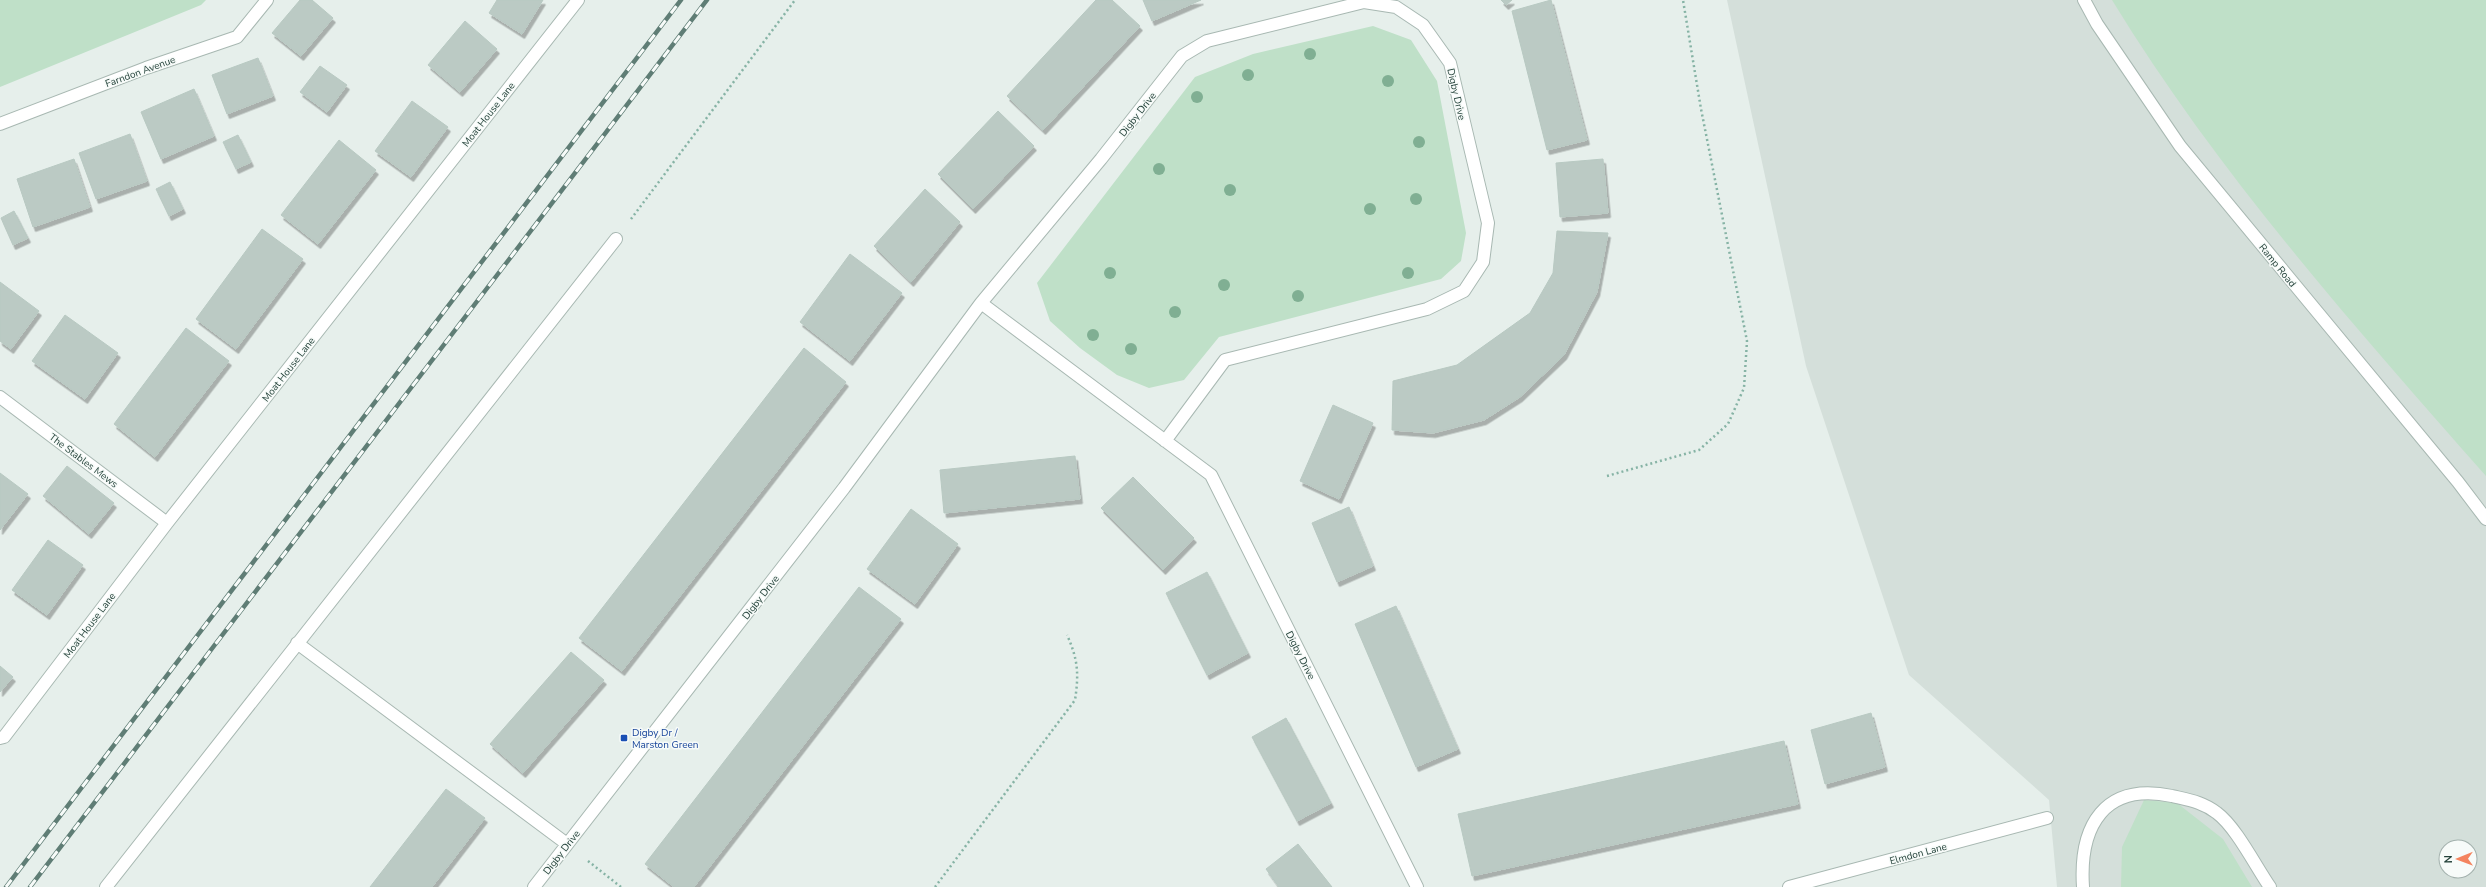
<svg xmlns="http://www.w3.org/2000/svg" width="2486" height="887" font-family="'Nunito Sans',sans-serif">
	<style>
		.built { fill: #d4dfda; fill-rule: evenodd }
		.green { fill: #bfe0c8 }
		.building { fill: #bbcac4; stroke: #b8c9c2; filter: url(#shadow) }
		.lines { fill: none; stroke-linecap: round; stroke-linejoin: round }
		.minor-casing { stroke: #a8b8b2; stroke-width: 14 }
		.path { stroke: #86b3a5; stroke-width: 2.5; stroke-dasharray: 2 3; stroke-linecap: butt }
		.minor { stroke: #fff; stroke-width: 12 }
		.rail-casing { stroke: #5f7d75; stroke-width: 4.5 }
		.rail { stroke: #f7fbf9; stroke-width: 3; stroke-dasharray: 9; stroke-linecap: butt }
		.tree { fill: #80af93 }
		.transit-dot { fill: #1a4fb4; stroke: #f7fbf9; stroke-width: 1.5 }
		.labels { text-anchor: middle; stroke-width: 3; stroke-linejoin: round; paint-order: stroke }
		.street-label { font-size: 10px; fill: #24423a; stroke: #f7fbf9 }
		.transit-label { font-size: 10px; fill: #164399; stroke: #f7fbf9; text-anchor: start }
	</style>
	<defs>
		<filter id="shadow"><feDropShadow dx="2.5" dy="4.5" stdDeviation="0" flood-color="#0004"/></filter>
	</defs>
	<rect width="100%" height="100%" fill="#e6efeb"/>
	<path class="built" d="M 1727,0 L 2486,0 L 2486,887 L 2057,887 L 2049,800 L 1909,675 L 1806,366 ZM 2446,847 L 2470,847 L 2470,871 L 2446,871 Z"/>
	<path class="green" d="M 0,0 L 206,0 L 201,5 L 0,87 Z
		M 2112,0 L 2486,0 L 2486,476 C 2353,325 2217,172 2112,0 Z
		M 1373,26 L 1411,40 L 1437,81 L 1466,233 L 1461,261 L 1441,279 L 1219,337 L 1184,380 L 1149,388 L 1117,375 L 1080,348 L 1050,321 L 1037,283 L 1195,77 L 1253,54 Z
		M 2144,800 L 2177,803 L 2223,839 L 2252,887 L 2121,887 L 2122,847 Z"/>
	<path class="building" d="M 300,0 L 312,0 L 333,18 L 301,56 L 272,33 Z
		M 497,0 L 543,0 L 522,34 L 489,13 Z
		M 1096,0 L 1112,0 L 1140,26 L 1043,130 L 1007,96 Z
		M 1143,0 L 1201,0 L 1152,21 Z
		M 1501,0 L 1512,0 L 1506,5 Z
		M 1551,0 L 1587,140 L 1547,150 L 1512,11 Z
		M 465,21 L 497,49 L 460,92 L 428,65 Z
		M 258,58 L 273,96 L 227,114 L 212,75 Z
		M 320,66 L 347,85 L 327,112 L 300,92 Z
		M 194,89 L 214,136 L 161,159 L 141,112 Z
		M 412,101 L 448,127 L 411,177 L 375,151 Z
		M 998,111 L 1034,146 L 973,209 L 938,174 Z
		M 130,134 L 147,181 L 96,199 L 79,153 Z
		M 238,135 L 251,162 L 236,169 L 223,142 Z
		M 339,140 L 376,170 L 318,244 L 281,215 Z
		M 74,159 L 90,207 L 33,227 L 17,179 Z
		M 1603,159 L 1608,213 L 1560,217 L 1556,163 Z
		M 170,182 L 183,209 L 169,216 L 156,189 Z
		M 925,189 L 960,222 L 911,282 L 874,246 Z
		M 14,211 L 28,238 L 13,245 L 1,218 Z
		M 262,229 L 303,259 L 236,349 L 196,319 Z
		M 1557,231 L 1608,233 L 1597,292 L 1564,355 L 1520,397 L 1484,420 L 1433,433 L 1392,430 L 1393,381 L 1457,365 L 1530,313 L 1553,273 Z
		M 850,254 L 902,293 L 850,361 L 800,322 Z
		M 0,282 L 39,311 L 11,349 L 0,341 Z
		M 65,315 L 118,353 L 85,399 L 32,361 Z
		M 186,328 L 229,361 L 155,457 L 114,424 Z
		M 804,348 L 846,382 L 622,671 L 579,638 Z
		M 1333,405 L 1373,423 L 1339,499 L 1300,481 Z
		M 1075,456 L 1080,499 L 944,513 L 940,470 Z
		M 67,466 L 114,503 L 89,534 L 43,496 Z
		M 0,473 L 28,494 L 0,530 Z
		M 1133,477 L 1194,538 L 1163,570 L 1101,508 Z
		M 1349,507 L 1373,566 L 1337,582 L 1312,523 Z
		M 911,509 L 958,544 L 915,604 L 867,569 Z
		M 48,540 L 83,565 L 47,615 L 12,590 Z
		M 1207,572 L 1248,653 L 1207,675 L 1166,593 Z
		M 859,587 L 901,619 L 694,887 L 674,887 L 645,864 Z
		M 1396,606 L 1458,749 L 1416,767 L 1355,624 Z
		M 571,652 L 604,680 L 523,773 L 490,744 Z
		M 0,666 L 13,677 L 0,692 Z
		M 1871,713 L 1885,767 L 1825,784 L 1811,730 Z
		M 1286,718 L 1331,803 L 1297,821 L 1252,737 Z
		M 1784,741 L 1798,804 L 1472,876 L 1458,814 Z
		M 446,789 L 485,818 L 432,887 L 370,887 Z
		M 1298,844 L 1332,887 L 1279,887 L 1266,869 Z"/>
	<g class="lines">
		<defs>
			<path id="minor" d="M 2084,0 L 2097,24 L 2180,146 L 2458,482 L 2486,519
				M 0,124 L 146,68 L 237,37 L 267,0
				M 981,303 L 1211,475 L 1417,887
				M 0,397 L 167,523
				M 297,643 L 567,844
				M 0,738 L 4,737 L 167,523 L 578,0
				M 106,887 L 616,239
				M 534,887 L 844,488 L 981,303 L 1101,159 L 1182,56 L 1207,41 L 1364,2 L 1396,7 L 1423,25 L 1450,63 L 1488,223 L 1483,262 L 1464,291 L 1427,309 L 1225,360 L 1165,441
				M 1789,887 L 2047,818
				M 2083,887 C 2079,826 2104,782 2172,796 C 2189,800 2203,802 2217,813 C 2236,827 2256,867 2270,887"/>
		</defs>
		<use href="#minor" class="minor-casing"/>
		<path class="path" d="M 631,219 L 795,0
			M 1607,476 L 1699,450 L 1728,424 L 1744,388 L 1747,341 L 1701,109 L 1683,0
			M 588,861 L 621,887
			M 935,887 L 1075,700 C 1079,674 1078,659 1067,635"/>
		<use href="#minor" class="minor"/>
		<defs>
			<path id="rail" d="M 6,887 L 681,0
				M 30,887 L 707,0"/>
		</defs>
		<use href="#rail" class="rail-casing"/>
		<use href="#rail" class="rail"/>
	</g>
	<g class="tree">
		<circle cx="1310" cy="54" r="6"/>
		<circle cx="1248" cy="75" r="6"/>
		<circle cx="1388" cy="81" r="6"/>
		<circle cx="1197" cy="97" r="6"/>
		<circle cx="1419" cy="142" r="6"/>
		<circle cx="1159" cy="169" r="6"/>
		<circle cx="1230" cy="190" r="6"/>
		<circle cx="1416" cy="199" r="6"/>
		<circle cx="1370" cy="209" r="6"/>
		<circle cx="1110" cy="273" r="6"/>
		<circle cx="1408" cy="273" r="6"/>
		<circle cx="1224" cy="285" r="6"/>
		<circle cx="1298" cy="296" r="6"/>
		<circle cx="1175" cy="312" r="6"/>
		<circle cx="1093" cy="335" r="6"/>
		<circle cx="1131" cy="349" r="6"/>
	</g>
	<rect class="transit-dot" x="620" y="734" width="8" height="8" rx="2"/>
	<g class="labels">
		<g class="street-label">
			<text transform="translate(140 71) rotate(-20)" y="4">Farndon Avenue</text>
			<text transform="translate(1457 94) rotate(77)" y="4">Digby Drive</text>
			<text transform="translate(488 114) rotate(-52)" y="4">Moat House Lane</text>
			<text transform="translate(1137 114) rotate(-52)" y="4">Digby Drive</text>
			<text transform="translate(2278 265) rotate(51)" y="4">Ramp Road</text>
			<text transform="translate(288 369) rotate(-52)" y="4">Moat House Lane</text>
			<text transform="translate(84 460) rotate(37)" y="4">The Stables Mews</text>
			<text transform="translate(760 597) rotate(-52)" y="4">Digby Drive</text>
			<text transform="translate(89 625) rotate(-53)" y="4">Moat House Lane</text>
			<text transform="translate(1301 655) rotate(63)" y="4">Digby Drive</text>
			<text transform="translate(561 852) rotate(-52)" y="4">Digby Drive</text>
			<text transform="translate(1918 853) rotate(-15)" y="4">Elmdon Lane</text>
		</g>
		<g class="transit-label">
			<text x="632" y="736">Digby Dr /<tspan x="632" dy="12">Marston Green</tspan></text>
		</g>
	</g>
	<g transform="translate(2458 859) rotate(269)"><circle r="19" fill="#f7fbf9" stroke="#a3b1ad"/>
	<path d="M0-3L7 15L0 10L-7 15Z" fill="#f4845f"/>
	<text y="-6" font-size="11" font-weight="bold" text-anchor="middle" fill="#24423a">N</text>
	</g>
</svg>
